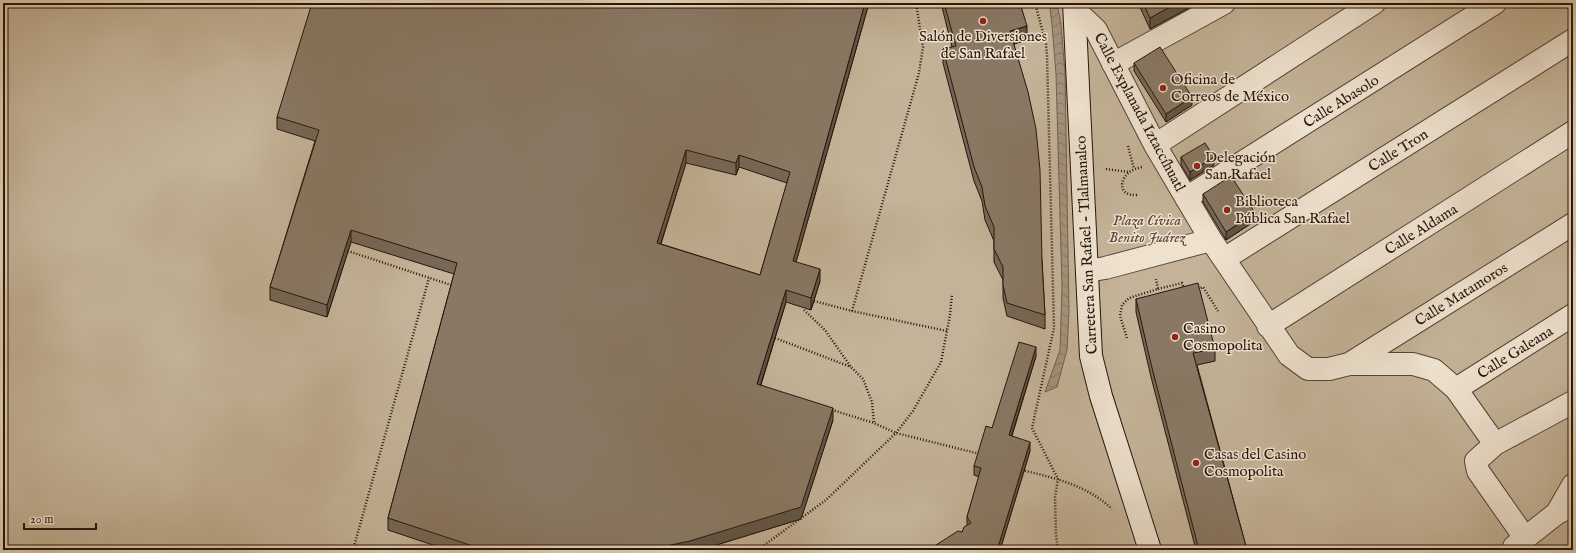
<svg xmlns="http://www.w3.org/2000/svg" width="1576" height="553" font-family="'IM FELL English',serif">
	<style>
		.park { fill: #c4b398; stroke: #746452 }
		.water { fill: url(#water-waves); stroke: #71604f }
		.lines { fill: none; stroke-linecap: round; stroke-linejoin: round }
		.street-casing { stroke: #554436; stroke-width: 24 }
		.secondary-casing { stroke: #25150c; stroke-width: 24 }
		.path { stroke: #25150c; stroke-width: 2.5; stroke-dasharray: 1 2; stroke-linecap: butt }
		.street { stroke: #eee2cf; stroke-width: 22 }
		.secondary { stroke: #eee2cf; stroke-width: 22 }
		.wall { fill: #766756; stroke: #25150c; fill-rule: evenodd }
		.shaded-wall { fill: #605446; stroke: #25150c }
		.building { fill: #897864; stroke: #25150c; fill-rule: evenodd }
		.poi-dot { fill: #8f2418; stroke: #eee2cf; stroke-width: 1.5 }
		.labels { text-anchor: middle; stroke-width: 3; stroke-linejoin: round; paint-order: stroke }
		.poi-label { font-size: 15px; fill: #25150c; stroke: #eee2cf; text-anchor: start }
		.street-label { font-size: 15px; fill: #25150c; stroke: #eee2cf }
		.park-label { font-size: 15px; font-style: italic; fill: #554436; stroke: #eee2cf }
	</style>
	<defs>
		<pattern id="water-waves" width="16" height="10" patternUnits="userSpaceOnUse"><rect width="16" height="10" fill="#a4927c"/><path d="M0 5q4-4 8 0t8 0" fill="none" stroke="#857664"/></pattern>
	</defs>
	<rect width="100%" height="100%" fill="#e5d3b5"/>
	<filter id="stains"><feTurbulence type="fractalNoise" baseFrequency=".005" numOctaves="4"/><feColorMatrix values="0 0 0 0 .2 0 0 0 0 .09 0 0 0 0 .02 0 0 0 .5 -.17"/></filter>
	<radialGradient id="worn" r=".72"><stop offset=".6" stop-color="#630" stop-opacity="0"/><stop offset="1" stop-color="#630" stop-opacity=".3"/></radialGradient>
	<path class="park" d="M 3,3 L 1573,3 L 1573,550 L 3,550 Z"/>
	<path class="water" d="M 1050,8 L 1058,8 L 1061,24 L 1065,73 L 1069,312 L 1067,350 L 1057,387 L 1045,392 L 1060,350 L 1062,287 L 1056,74 L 1052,25 Z"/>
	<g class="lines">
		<defs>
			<path id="street" d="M 1075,10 L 1096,30 L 1155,145 L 1211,240 L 1289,355 L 1308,369 L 1329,369 L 1349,364 L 1413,364 L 1434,370 L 1456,389 L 1495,444
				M 1113,64 L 1224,3
				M 1155,145 L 1374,3
				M 1186,198 L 1495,3
				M 1224,259 L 1573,40
				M 1087,271 L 1105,268 L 1211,240
				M 1268,326 L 1573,132
				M 1349,364 L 1573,224
				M 1456,389 L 1573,315
				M 1557,513 L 1573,485
				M 1514,547 L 1557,513 L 1573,506
				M 1523,550 L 1525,538 L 1478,471 L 1476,461 L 1495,444 L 1573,402"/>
			<path id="secondary" d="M 1074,3 L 1091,356 L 1101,396 L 1150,550"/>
		</defs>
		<use href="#street" class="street-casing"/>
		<use href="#secondary" class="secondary-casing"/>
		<path class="path" d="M 1035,3 L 1046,44 L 1047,56 L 1054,328 L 1032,428 L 1058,479 L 1055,497 L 1056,535 L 1058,550
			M 1128,146 L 1134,169
			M 1106,169 L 1129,172
			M 1137,195 C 1115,197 1118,171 1142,167
			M 345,250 L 454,286
			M 1158,289 L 1182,283 L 1184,289
			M 1198,289 L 1203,287 L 1218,311
			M 814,301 L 852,311 L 947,331
			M 804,310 L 825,330 L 851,367 L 863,379 L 872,402 L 874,423
			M 852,311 L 919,73 L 923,47 L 916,3
			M 775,338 L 851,367
			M 1127,338 L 1120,316 L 1122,305 L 1129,298 L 1158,289 L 1156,279
			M 3,368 L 7,370
			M 829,409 L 874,423 L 896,433 L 980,454
			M 1022,470 C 1054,478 1087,485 1112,509
			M 353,550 L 429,278
			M 753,550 L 763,546 L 826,500 L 896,433 L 913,411 L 941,362 L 950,315 L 952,294"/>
		<use href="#street" class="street"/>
		<use href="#secondary" class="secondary"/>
	</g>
	<path class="wall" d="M 869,3 L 796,262 L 820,281 L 811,310 L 786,302 L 761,385 L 833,420 L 801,519 L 700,550 L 448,550 L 388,530 L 388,518 L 454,274 L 351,242 L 327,317 L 270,300 L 270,287 L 315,141 L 277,129 L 277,117 ZM 686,163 L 736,175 L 739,167 L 787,183 L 760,275 L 661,244 Z
		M 941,3 L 1020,3 L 1027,40 L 1014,44 L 1042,261 L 1045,315 L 1045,329 L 1007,316 L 1003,298 L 1003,280 L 994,262 L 994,241 L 985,220 L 982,201 L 974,181 L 943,63 L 943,49 L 952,47 Z
		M 1138,3 L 1198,3 L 1150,29 Z
		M 1134,63 L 1192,105 L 1166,122 L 1134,71 Z
		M 1181,157 L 1214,165 L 1190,180 L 1181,165 Z
		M 1203,194 L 1255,221 L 1226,240 L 1203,202 Z
		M 1136,299 L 1215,349 L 1215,361 L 1197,365 L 1247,550 L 1196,550 L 1151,377 L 1136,312 Z
		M 1036,356 L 1012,436 L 1030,451 L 1001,547 L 962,532 L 967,526 L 967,517 L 979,477 L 974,475 L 974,466 L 992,428 Z"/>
	<path class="shaded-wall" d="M 865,3 L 869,3 L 793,273 L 793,261 Z
		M 1177,3 L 1198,3 L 1150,29 L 1150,18 Z
		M 1027,26 L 1027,40 L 1010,45 L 1010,31 Z
		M 1192,97 L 1192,105 L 1166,122 L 1166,114 Z
		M 686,150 L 686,163 L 657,255 L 657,243 Z
		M 739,155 L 739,167 L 736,175 L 736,163 Z
		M 1214,157 L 1214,165 L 1190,180 L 1190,172 Z
		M 1255,213 L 1255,221 L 1226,240 L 1226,232 Z
		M 351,230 L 351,242 L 327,317 L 327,305 Z
		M 820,269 L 820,281 L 811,310 L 811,298 Z
		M 786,290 L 786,302 L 757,396 L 757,384 Z
		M 1036,347 L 1036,356 L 1009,444 L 1009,435 Z
		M 833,408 L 833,420 L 801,519 L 700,550 L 647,550 Z
		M 1030,442 L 1030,451 L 1000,550 L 999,544 Z"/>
	<path class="building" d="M 312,3 L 865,3 L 793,261 L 820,269 L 811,298 L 786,290 L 757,384 L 833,408 L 801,507 L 690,541 L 647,550 L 485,550 L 388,518 L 457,263 L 351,230 L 327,305 L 270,287 L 319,130 L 277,117 ZM 686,150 L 736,163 L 739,155 L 790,172 L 760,275 L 657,243 Z
		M 944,3 L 1020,3 L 1027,26 L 1010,31 L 1028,92 L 1036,129 L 1040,170 L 1042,261 L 1045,315 L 1007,303 L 1003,285 L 1003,267 L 994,249 L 994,227 L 985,206 L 982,187 L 974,167 L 943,49 L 956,46 Z
		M 1143,3 L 1177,3 L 1150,18 Z
		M 1160,47 L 1192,97 L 1166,114 L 1134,63 Z
		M 1205,143 L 1214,157 L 1190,172 L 1181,157 Z
		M 1231,176 L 1255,213 L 1226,232 L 1203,194 Z
		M 1198,283 L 1215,349 L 1193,353 L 1247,550 L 1199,550 L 1151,364 L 1136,299 Z
		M 1019,342 L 1036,347 L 1009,435 L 1030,442 L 999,544 L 1003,550 L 928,550 L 958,531 L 962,532 L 964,527 L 971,523 L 967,517 L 981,468 L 974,466 L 986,426 L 992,428 Z"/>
	<g class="poi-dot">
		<circle cx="983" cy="21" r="4"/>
		<circle cx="1163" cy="88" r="4"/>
		<circle cx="1197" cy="166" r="4"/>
		<circle cx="1227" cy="210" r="4"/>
		<circle cx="1175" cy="337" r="4"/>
		<circle cx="1196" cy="463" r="4"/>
	</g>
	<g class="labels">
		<g class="poi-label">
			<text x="983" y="41" text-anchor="middle">Salón de Diversiones<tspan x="983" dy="17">de San Rafael</tspan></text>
			<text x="1171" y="84">Oficina de<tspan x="1171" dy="17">Correos de México</tspan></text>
			<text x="1205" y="162">Delegación<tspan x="1205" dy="17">San Rafael</tspan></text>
			<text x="1235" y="206">Biblioteca<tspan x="1235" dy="17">Pública San Rafael</tspan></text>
			<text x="1183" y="333">Casino<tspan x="1183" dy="17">Cosmopolita</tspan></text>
			<text x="1204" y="459">Casas del Casino<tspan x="1204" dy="17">Cosmopolita</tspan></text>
		</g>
		<g class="street-label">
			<text transform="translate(1341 101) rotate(-32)" y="5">Calle Abasolo</text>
			<text transform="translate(1140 112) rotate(62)" y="5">Calle Explanada Iztaccíhuatl</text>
			<text transform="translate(1398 150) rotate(-32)" y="5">Calle Tron</text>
			<text transform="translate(1421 229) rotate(-32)" y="5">Calle Aldama</text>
			<text transform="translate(1086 245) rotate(-93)" y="5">Carretera San Rafael - Tlalmanalco</text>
			<text transform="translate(1461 294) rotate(-32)" y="5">Calle Matamoros</text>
			<text transform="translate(1515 352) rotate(-32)" y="5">Calle Galeana</text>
		</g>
		<g class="park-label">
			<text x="1147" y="225">Plaza Cívica<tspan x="1147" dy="17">Benito Juárez</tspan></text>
		</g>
	</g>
	<rect width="1576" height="553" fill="none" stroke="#e5d3b5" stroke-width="16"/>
	<rect x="4" y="4" width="1568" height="545" fill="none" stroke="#25150c" stroke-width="2"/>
	<rect x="8" y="8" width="1560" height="537" fill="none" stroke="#25150c"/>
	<path d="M24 523v6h72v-6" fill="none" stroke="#25150c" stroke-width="2"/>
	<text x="30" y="523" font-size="12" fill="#25150c" stroke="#eee2cf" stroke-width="3" paint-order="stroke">20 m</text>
	<rect width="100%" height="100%" filter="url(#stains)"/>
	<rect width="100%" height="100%" fill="url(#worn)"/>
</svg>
